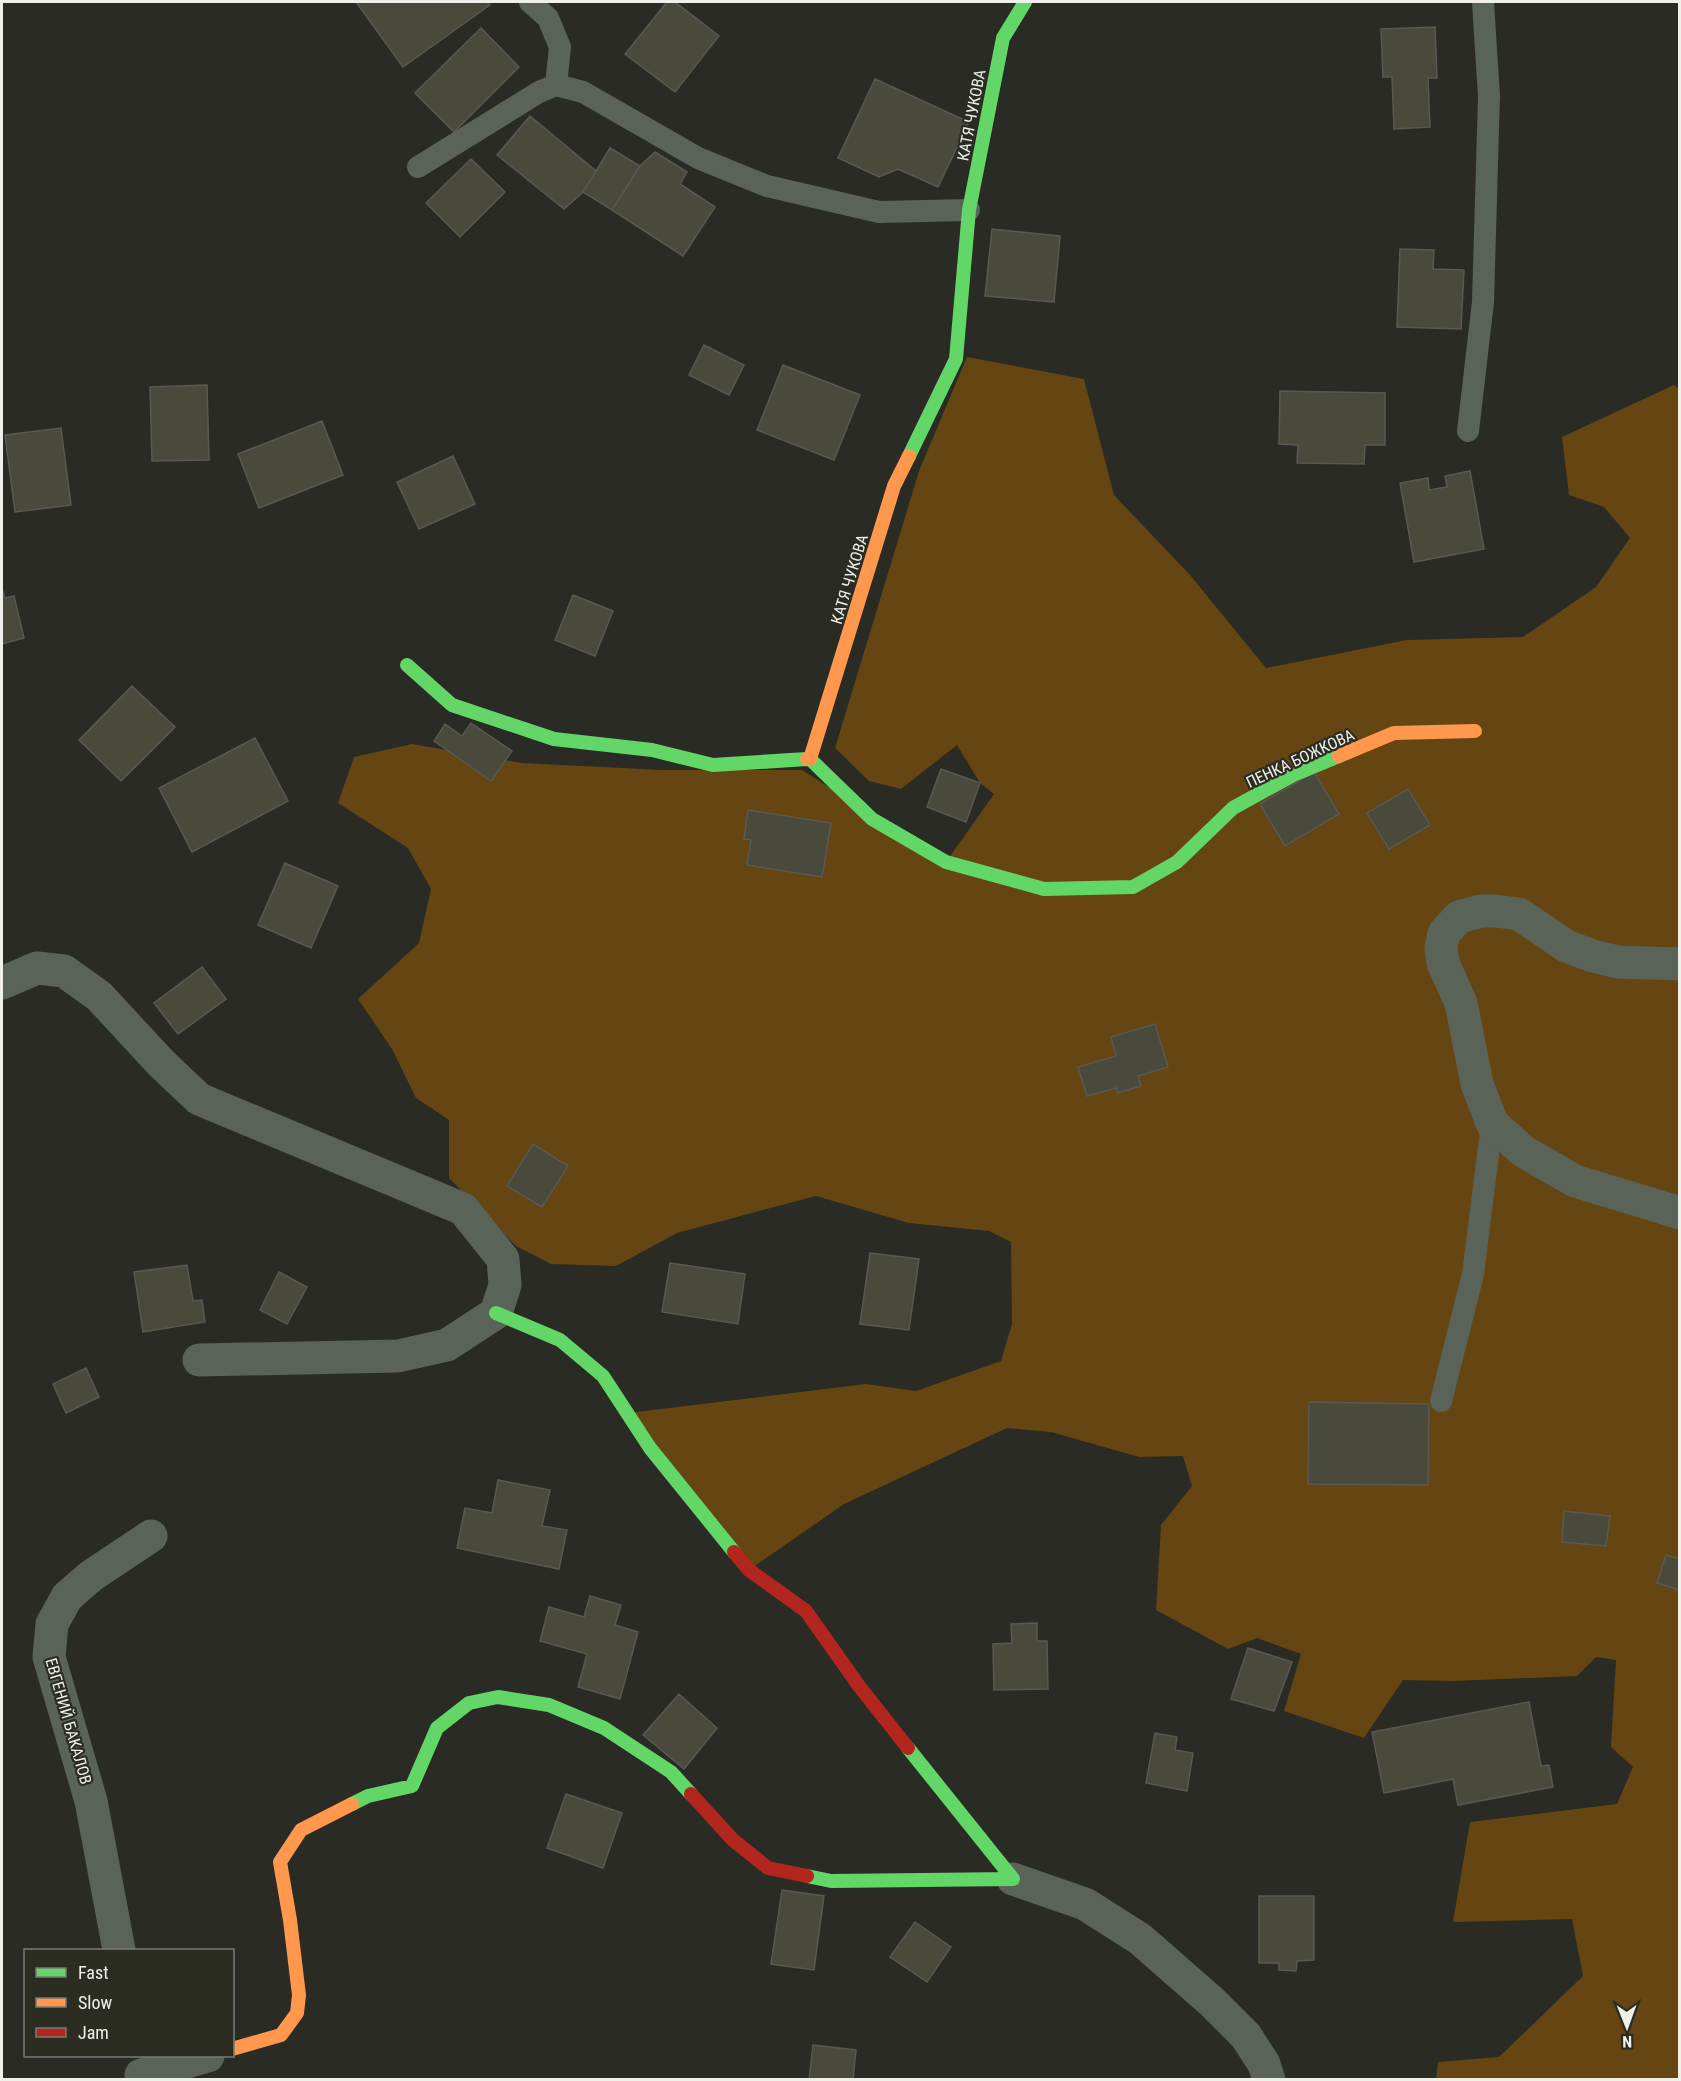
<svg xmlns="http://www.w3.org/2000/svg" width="1681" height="2081" font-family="'Roboto Condensed',sans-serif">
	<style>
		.green { fill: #654512 }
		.building { fill: #49493c; stroke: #595954; stroke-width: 1.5 }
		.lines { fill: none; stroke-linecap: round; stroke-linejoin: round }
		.lane { stroke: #596357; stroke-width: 22 }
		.street { stroke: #596357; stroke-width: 33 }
		.fast { stroke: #63d668; stroke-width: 14 }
		.slow { stroke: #ff974d; stroke-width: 14 }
		.jam { stroke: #b3261e; stroke-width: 14 }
		.labels { text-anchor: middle; stroke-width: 4.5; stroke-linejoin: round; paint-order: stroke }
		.street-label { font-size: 16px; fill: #eef0e9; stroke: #2b2d23 }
	</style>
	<rect width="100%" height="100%" fill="#2a2b25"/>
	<path class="green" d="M 967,357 L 1084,379 L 1114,495 L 1190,575 L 1266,668 L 1407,640 L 1523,637 L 1596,587 L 1630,538 L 1604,507 L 1569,495 L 1562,437 L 1674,385 L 1679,389 L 1679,2079 L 1436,2079 L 1438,2062 L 1499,2057 L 1583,1976 L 1572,1919 L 1453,1922 L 1470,1822 L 1617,1804 L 1633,1767 L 1611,1747 L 1616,1660 L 1596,1657 L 1577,1676 L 1453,1681 L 1403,1680 L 1364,1738 L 1284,1711 L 1301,1654 L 1257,1638 L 1228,1649 L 1156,1610 L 1161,1525 L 1192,1486 L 1183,1456 L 1139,1457 L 1051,1432 L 1007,1428 L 844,1504 L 749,1570 L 628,1413 L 866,1384 L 916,1391 L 1001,1361 L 1012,1324 L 1011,1242 L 989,1231 L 909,1223 L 816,1196 L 677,1233 L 616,1266 L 551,1264 L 516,1246 L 449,1178 L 449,1120 L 416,1098 L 392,1049 L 358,999 L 419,943 L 431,889 L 408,848 L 338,803 L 354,757 L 412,744 L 522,763 L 663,770 L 802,770 L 946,862 L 994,794 L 980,783 L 957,745 L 901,789 L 869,781 L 835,748 L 919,471 Z"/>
	<path class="building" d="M 356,2 L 487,2 L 490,5 L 403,67 Z
		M 667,2 L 675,2 L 719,36 L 675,92 L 625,54 Z
		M 1435,27 L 1437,78 L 1428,78 L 1430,127 L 1394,129 L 1392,77 L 1383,77 L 1381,29 Z
		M 481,28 L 519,67 L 454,132 L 415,93 Z
		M 875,79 L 969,122 L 938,187 L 898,169 L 879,177 L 838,158 Z
		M 530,116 L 596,171 L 583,192 L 564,209 L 497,155 Z
		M 610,148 L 640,166 L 612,210 L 583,192 Z
		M 655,152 L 687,172 L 680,184 L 715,207 L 683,256 L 612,210 L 640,166 Z
		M 471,159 L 505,192 L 460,237 L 426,203 Z
		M 992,229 L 1060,236 L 1054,302 L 985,296 Z
		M 1400,249 L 1434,250 L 1433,269 L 1464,270 L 1461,329 L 1397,327 Z
		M 704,345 L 744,365 L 729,395 L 689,375 Z
		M 783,365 L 860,395 L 834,460 L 757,430 Z
		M 207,385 L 209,460 L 152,461 L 150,387 Z
		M 1280,391 L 1385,393 L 1385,445 L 1365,445 L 1364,464 L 1297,463 L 1298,445 L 1279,444 Z
		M 322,421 L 343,475 L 259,508 L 238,454 Z
		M 61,428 L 71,505 L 15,512 L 5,435 Z
		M 453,456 L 475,504 L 419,529 L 397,482 Z
		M 1470,471 L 1484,549 L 1414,562 L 1400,483 L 1428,478 L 1429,490 L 1447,487 L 1445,476 Z
		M 2,589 L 5,598 L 14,596 L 24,638 L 2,644 Z
		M 573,595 L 613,611 L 595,656 L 555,640 Z
		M 132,686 L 175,727 L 121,781 L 79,740 Z
		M 471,723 L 512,751 L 491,781 L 434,741 L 445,724 L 462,736 Z
		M 255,738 L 288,801 L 192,852 L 159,788 Z
		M 941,769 L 980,783 L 966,822 L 927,807 Z
		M 1314,772 L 1339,814 L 1285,846 L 1260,804 Z
		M 1408,789 L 1430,825 L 1389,849 L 1367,813 Z
		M 748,810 L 831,823 L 822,877 L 747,865 L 751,840 L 744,839 Z
		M 285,863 L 338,886 L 311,948 L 258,925 Z
		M 202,967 L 226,999 L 178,1034 L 154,1003 Z
		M 1155,1024 L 1168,1067 L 1138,1076 L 1141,1086 L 1118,1093 L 1116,1088 L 1087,1096 L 1078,1067 L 1116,1056 L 1111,1037 Z
		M 533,1144 L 568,1166 L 542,1207 L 507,1186 Z
		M 870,1253 L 919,1259 L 909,1330 L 860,1324 Z
		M 670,1263 L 745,1274 L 738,1324 L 662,1312 Z
		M 187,1265 L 193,1301 L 202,1300 L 205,1322 L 143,1332 L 134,1272 Z
		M 279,1272 L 307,1287 L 287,1324 L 260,1310 Z
		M 86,1368 L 99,1397 L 66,1413 L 53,1384 Z
		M 1309,1402 L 1429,1404 L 1428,1485 L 1308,1484 Z
		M 498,1480 L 550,1490 L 542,1526 L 567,1530 L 559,1569 L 457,1548 L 465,1508 L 492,1513 Z
		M 1564,1511 L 1610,1516 L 1606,1546 L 1562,1542 Z
		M 1666,1555 L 1680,1559 L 1680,1590 L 1657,1583 Z
		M 590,1596 L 621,1605 L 615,1625 L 638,1632 L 620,1699 L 578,1687 L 587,1654 L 540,1641 L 549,1607 L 584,1617 Z
		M 1037,1623 L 1037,1641 L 1047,1641 L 1048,1689 L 994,1690 L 993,1644 L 1012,1643 L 1011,1624 Z
		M 1248,1648 L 1292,1662 L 1274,1711 L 1231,1699 Z
		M 679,1694 L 717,1728 L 684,1769 L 643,1735 Z
		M 1529,1702 L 1541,1766 L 1549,1765 L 1553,1787 L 1458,1805 L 1453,1779 L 1384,1793 L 1372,1732 Z
		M 1155,1733 L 1177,1737 L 1175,1750 L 1193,1753 L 1187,1791 L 1146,1783 Z
		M 566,1794 L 622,1813 L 603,1868 L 547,1848 Z
		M 782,1890 L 824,1896 L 814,1970 L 771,1964 Z
		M 1259,1896 L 1314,1896 L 1314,1960 L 1297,1961 L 1296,1971 L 1279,1970 L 1279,1963 L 1259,1963 Z
		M 915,1922 L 951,1947 L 927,1982 L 890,1957 Z
		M 813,2045 L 856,2050 L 853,2080 L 809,2080 Z"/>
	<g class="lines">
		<path class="lane" d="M 530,2 L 548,18 L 560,47 L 556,85
			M 418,167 L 539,92 L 556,85 L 583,92 L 698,158 L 767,186 L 879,212 L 969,210
			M 1468,431 L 1483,302 L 1489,96 L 1483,2
			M 1441,1401 L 1473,1274 L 1492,1123"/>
		<path class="street" d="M 1680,964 L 1618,962 L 1593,956 L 1566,946 L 1519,914 L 1495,911 L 1481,911 L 1459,917 L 1444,933 L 1441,948 L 1443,963 L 1461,1003 L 1477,1084 L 1492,1123 L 1523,1151 L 1575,1181 L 1680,1213
			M 2,983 L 37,968 L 64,971 L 99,996 L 161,1063 L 199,1099 L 463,1209 L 503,1259 L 505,1285 L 496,1313 L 447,1345 L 398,1356 L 199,1360
			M 1013,1879 L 1085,1904 L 1140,1939 L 1211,2001 L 1246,2036 L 1264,2064 L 1269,2080
			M 119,1950 L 91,1801 L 49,1657 L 52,1624 L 67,1597 L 91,1576 L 151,1536
			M 141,2075 L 208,2056"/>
		<path class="fast" d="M 909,456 L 956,359 L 969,210 L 1003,38 L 1025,2
			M 407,665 L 452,705 L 554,739 L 652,750 L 713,765 L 807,759
			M 810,759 L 872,819 L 946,862 L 1044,889 L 1133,887 L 1177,862 L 1233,808 L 1293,775 L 1339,756
			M 496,1313 L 560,1340 L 603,1376 L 650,1448 L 734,1552
			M 352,1804 L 368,1796 L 412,1786 L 437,1728 L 469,1703 L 498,1697 L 549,1705 L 604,1728 L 671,1772 L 691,1794
			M 807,1876 L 831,1881 L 1013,1879 L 908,1748"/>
		<path class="slow" d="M 1339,756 L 1394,733 L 1475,731
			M 807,759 L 810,759 L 894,486 L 909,456
			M 232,2049 L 281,2035 L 297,2013 L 299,1995 L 290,1920 L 280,1862 L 301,1830 L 352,1804"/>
		<path class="jam" d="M 734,1552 L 749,1570 L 806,1611 L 859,1686 L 908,1748
			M 691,1794 L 733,1840 L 768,1868 L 807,1876"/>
	</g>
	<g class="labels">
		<g class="street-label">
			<text transform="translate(971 115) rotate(-79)" y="6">КАТЯ ЧУКОВА</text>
			<text transform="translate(849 579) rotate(-73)" y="6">КАТЯ ЧУКОВА</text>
			<text transform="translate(1300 758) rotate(-25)" y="6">ПЕНКА БОЖКОВА</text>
			<text transform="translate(69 1721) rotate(74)" y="6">ЕВГЕНИЙ БАКАЛОВ</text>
		</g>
	</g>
	<rect width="1681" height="2081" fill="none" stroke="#eef0e9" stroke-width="6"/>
	<rect x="24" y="1949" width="210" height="108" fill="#2b2d23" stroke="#797b72" stroke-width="1.5"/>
	<rect x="36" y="1968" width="30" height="9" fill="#63d668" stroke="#797b72" stroke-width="1.5"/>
	<text x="78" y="1979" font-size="18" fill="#eef0e9">Fast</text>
	<rect x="36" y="1998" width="30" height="9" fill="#ff974d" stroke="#797b72" stroke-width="1.5"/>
	<text x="78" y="2009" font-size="18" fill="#eef0e9">Slow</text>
	<rect x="36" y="2028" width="30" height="9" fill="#b3261e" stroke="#797b72" stroke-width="1.5"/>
	<text x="78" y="2039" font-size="18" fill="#eef0e9">Jam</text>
	<g transform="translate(1627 2027) rotate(179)" stroke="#2b2d23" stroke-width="4.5" paint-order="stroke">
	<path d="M0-4.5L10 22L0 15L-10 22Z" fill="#eef0e9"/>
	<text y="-9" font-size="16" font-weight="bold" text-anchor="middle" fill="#eef0e9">N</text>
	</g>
</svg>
